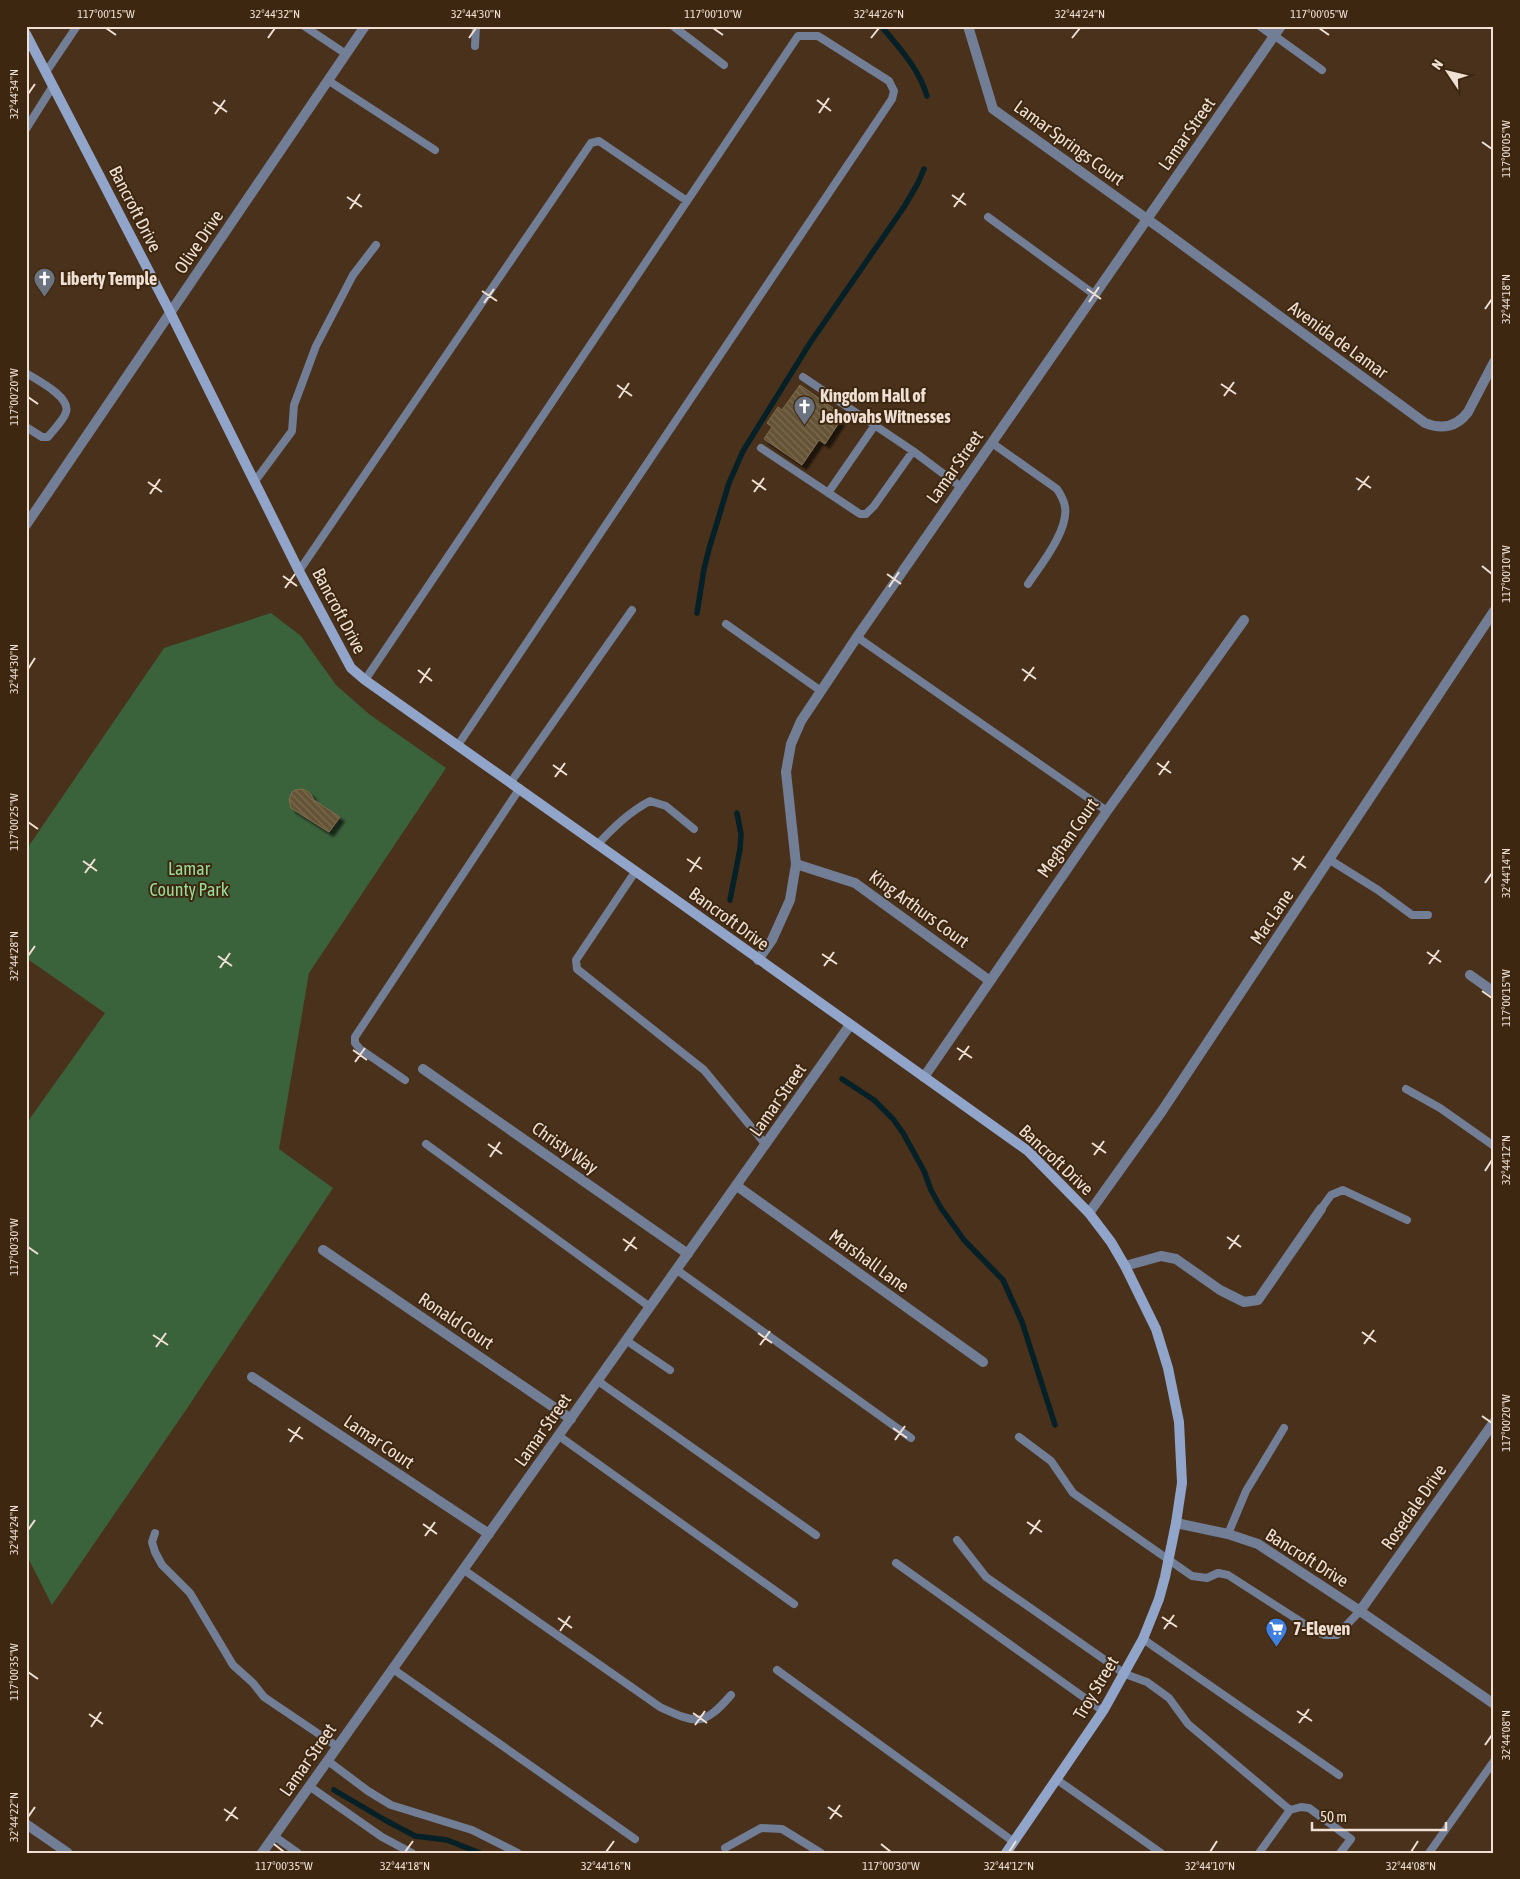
<svg xmlns="http://www.w3.org/2000/svg" width="1520" height="1879" font-family="'Asap Condensed',sans-serif">
	<style>
		.park { fill: #3a623b }
		.lines { fill: none; stroke-linecap: round; stroke-linejoin: round }
		.stream { stroke: #052026; stroke-width: 5.5 }
		.building { fill: url(#building-back-hatch); stroke: #7e6c4e; filter: url(#shadow) }
		.service { stroke: #717e95; stroke-width: 8 }
		.minor { stroke: #717e95; stroke-width: 10 }
		.tertiary { stroke: #717e95; stroke-width: 10 }
		.secondary { stroke: #91a5ca; stroke-width: 10 }
		.ticks { fill: none; stroke: #efe0d3; stroke-width: 2 }
		.labels { text-anchor: middle; stroke-width: 4; stroke-linejoin: round; paint-order: stroke }
		.street-label { font-size: 18px; fill: #efe0d3; stroke: #3e2711 }
		.poi-label { font-size: 18px; font-weight: bold; fill: #efe0d3; stroke: #3e2711; text-anchor: start }
		.park-label { font-size: 18px; fill: #98dc98; stroke: #3e2711 }
		.neatline { fill: none; stroke: #efe0d3; stroke-width: 2 }
		.ticks-label { font-size: 12px; text-anchor: middle; fill: #efe0d3 }
	</style>
	<defs>
		<pattern id="building-back-hatch" width="6" height="6" patternUnits="userSpaceOnUse" patternTransform="scale(1.25)"><rect width="6" height="6" fill="#655336"/><path d="M-1 5l2 2M0 0l6 6M5-1l2 2" fill="none" stroke="#7b6b52"/></pattern>
		<filter id="shadow"><feDropShadow dx="4.5" dy="4.5" stdDeviation="1" flood-color="#0009"/></filter>
	</defs>
	<rect width="100%" height="100%" fill="#49311b"/>
	<path class="park" d="M 271,613 L 301,636 L 336,685 L 369,714 L 446,768 L 309,973 L 279,1149 L 333,1188 L 188,1407 L 52,1605 L 26,1554 L 26,1124 L 105,1013 L 26,958 L 26,850 L 164,648 Z"/>
	<g class="lines">
		<path class="stream" d="M 881,26 C 899,47 919,69 927,96
			M 697,613 L 704,569 L 709,549 L 729,483 L 743,451 L 810,343 L 904,207 L 918,183 L 924,169
			M 730,900 L 740,849 L 741,834 L 737,813
			M 842,1079 L 874,1100 L 893,1119 L 903,1133 L 924,1171 L 931,1190 L 941,1208 L 964,1240 L 1003,1280 L 1022,1322 L 1055,1425
			M 334,1790 L 385,1820 L 415,1836 L 447,1840 L 480,1853"/>
	</g>
	<path class="building" d="M 800,385 L 840,413 L 836,418 L 840,421 L 825,444 L 819,440 L 802,465 L 764,439 L 772,427 L 767,423 L 778,407 L 782,410 Z
		M 303,789 L 310,793 L 314,800 L 340,817 L 329,832 L 291,808 L 289,800 L 292,792 L 295,790 Z"/>
	<g class="lines">
		<path class="service" d="M 304,26 L 346,54
			M 673,26 L 724,65
			M 1275,36 L 1322,70
			M 475,46 L 476,26
			M 46,72 L 77,26
			M 329,81 L 435,150
			M 26,129 L 53,86
			M 988,217 L 1095,295
			M 26,373 C 37,380 71,397 66,412 C 64,420 53,430 48,437 L 42,437 L 26,427
			M 803,377 L 913,451
			M 992,443 L 1057,489 C 1061,495 1064,500 1065,507 C 1069,530 1040,566 1028,584
			M 761,448 L 860,514 L 866,514 L 874,506 L 913,451 L 961,487
			M 255,481 L 292,431 L 294,405 L 316,346 L 353,275 L 376,245
			M 828,493 L 875,425
			M 299,571 L 591,143 L 599,141 L 687,201
			M 726,624 L 821,691
			M 857,637 L 1107,811
			M 365,680 L 798,36 L 818,36 L 889,81 L 894,91 L 892,99 L 458,745
			M 511,782 L 632,610
			M 597,845 C 613,828 629,812 650,801 L 666,806 L 694,829
			M 1330,860 L 1378,890 L 1412,915 L 1428,915
			M 635,872 L 576,960 L 577,969 L 704,1070 L 766,1145
			M 405,1080 L 360,1049 L 355,1043 L 355,1037 L 520,788
			M 1406,1089 L 1440,1108 L 1494,1146
			M 426,1144 L 650,1307
			M 1321,1209 L 1331,1195 L 1343,1190 L 1407,1220
			M 677,1270 L 911,1438
			M 627,1341 L 670,1370
			M 598,1381 L 816,1535
			M 559,1436 L 794,1604
			M 1019,1437 L 1051,1461 L 1073,1493 L 1192,1576 L 1207,1578 L 1218,1573 L 1228,1575 L 1317,1632 L 1325,1635 L 1337,1635 L 1360,1611
			M 155,1533 L 152,1542 L 155,1552 L 162,1565 L 190,1593 L 233,1665 L 253,1683 L 264,1697 L 338,1747
			M 1228,1534 L 1246,1491 L 1284,1428
			M 957,1540 L 986,1577 L 1125,1674 L 1147,1682 L 1169,1698 L 1188,1724 L 1290,1810
			M 896,1563 L 1103,1711
			M 464,1570 L 660,1707 C 697,1724 703,1727 731,1695
			M 1143,1639 L 1339,1775
			M 393,1669 L 635,1839
			M 777,1670 L 1014,1842
			M 328,1761 L 368,1791 L 391,1805 L 472,1830 L 518,1853
			M 1056,1779 L 1161,1853
			M 309,1786 L 382,1837 L 412,1853
			M 274,1836 L 298,1853
			M 725,1848 L 761,1828 L 782,1829 L 821,1853
			M 1259,1853 L 1290,1810 L 1301,1807 L 1309,1808 L 1351,1839 L 1340,1853
			M 1429,1853 L 1494,1761"/>
		<path class="minor" d="M 968,26 L 993,109 L 1161,229 L 1425,423 C 1442,430 1457,427 1468,412 L 1494,362
			M 1261,26 L 1275,36
			M 26,525 L 365,26
			M 796,864 L 855,883 L 990,981
			M 1470,975 L 1494,992
			M 423,1069 L 688,1254
			M 924,1077 L 1107,811 L 1244,620
			M 737,1186 L 983,1362
			M 1089,1213 L 1162,1111 L 1494,611
			M 323,1250 L 571,1419
			M 1125,1266 L 1161,1256 L 1176,1259 L 1220,1290 L 1244,1302 L 1258,1300 L 1321,1209
			M 252,1377 L 489,1534
			M 1360,1611 L 1494,1422
			M 262,1853 L 850,1025"/>
		<path class="tertiary" d="M 758,960 L 772,940 L 790,900 L 796,864 L 786,772 L 791,744 L 801,721 L 857,637 L 1281,26
			M 1176,1523 L 1228,1534 L 1258,1544 L 1360,1611 L 1494,1704
			M 26,1824 L 68,1853"/>
		<path class="secondary" d="M 26,34 L 170,312 L 299,571 L 351,668 L 365,680 C 587,836 807,993 1028,1151 L 1089,1213 L 1111,1242 L 1125,1266 L 1156,1329 L 1168,1368 L 1179,1422 L 1182,1483 L 1176,1523 L 1165,1577 L 1159,1599 L 1143,1639 L 1103,1711 L 1006,1853"/>
	</g>
	<path class="ticks" d="M 106,28 L 116,35M 713,28 L 723,35M 1319,28 L 1329,35M 268,38 L 275,28M 469,38 L 476,28M 871,38 L 879,28M 1072,38 L 1080,28M 28,94 L 35,84M 817,100 L 831,111M 213,102 L 227,112M 819,113 L 829,98M 215,114 L 225,100M 1482,142 L 1492,149M 952,195 L 966,205M 347,197 L 362,207M 954,207 L 964,193M 350,209 L 360,194M 1087,289 L 1101,299M 482,291 L 497,301M 1089,302 L 1099,287M 484,303 L 494,289M 1485,309 L 1492,299M 1221,384 L 1236,394M 617,385 L 632,396M 1224,396 L 1234,382M 28,397 L 38,404M 619,398 L 629,383M 1356,478 L 1371,488M 752,480 L 766,490M 148,482 L 162,492M 1358,490 L 1369,476M 754,492 L 764,478M 150,494 L 160,479M 1482,566 L 1492,574M 887,574 L 901,584M 283,576 L 297,586M 889,587 L 899,572M 285,588 L 295,574M 28,669 L 35,658M 1022,669 L 1036,679M 418,670 L 432,681M 1024,681 L 1034,667M 420,683 L 430,668M 1157,763 L 1171,773M 553,765 L 567,775M 1159,775 L 1169,761M 555,777 L 565,763M 28,822 L 38,829M 1292,858 L 1306,868M 687,859 L 702,869M 83,861 L 97,871M 1294,870 L 1304,856M 690,872 L 700,857M 85,873 L 95,859M 1485,883 L 1492,873M 1427,952 L 1441,962M 822,954 L 837,964M 28,956 L 35,946M 218,956 L 232,966M 1429,964 L 1439,950M 824,966 L 834,952M 220,968 L 230,953M 1482,991 L 1492,998M 957,1048 L 972,1058M 353,1050 L 367,1060M 959,1060 L 969,1046M 355,1062 L 365,1048M 1092,1143 L 1106,1153M 488,1144 L 502,1154M 1094,1155 L 1104,1141M 490,1157 L 500,1142M 1485,1171 L 1492,1160M 1227,1237 L 1241,1247M 623,1239 L 637,1249M 28,1247 L 38,1254M 1229,1249 L 1239,1235M 625,1251 L 635,1237M 1362,1332 L 1376,1342M 758,1333 L 772,1343M 153,1335 L 168,1345M 1364,1344 L 1374,1330M 760,1345 L 770,1331M 156,1347 L 166,1333M 1482,1416 L 1492,1423M 893,1428 L 907,1438M 288,1429 L 303,1439M 895,1440 L 905,1426M 290,1442 L 300,1427M 1027,1522 L 1042,1532M 423,1524 L 437,1534M 28,1530 L 35,1520M 1030,1534 L 1040,1520M 425,1536 L 435,1522M 1162,1617 L 1177,1627M 558,1618 L 572,1628M 1164,1629 L 1174,1615M 560,1631 L 570,1616M 28,1672 L 38,1679M 1297,1711 L 1312,1721M 693,1713 L 707,1723M 89,1714 L 103,1724M 1299,1723 L 1309,1709M 695,1725 L 705,1711M 91,1727 L 101,1712M 1485,1745 L 1492,1735M 828,1807 L 842,1817M 224,1809 L 238,1819M 28,1817 L 35,1807M 830,1819 L 840,1805M 226,1821 L 236,1807M 274,1844 L 284,1852M 881,1844 L 891,1852M 405,1852 L 413,1841M 606,1852 L 614,1841M 1009,1852 L 1016,1841M 1210,1852 L 1217,1841M 1411,1852 L 1418,1841"/>
	<defs>
		<symbol id="church-pin" viewBox="-11 -11 22 30"><path d="M0 17L-7.5 6A9.5 9.5 0 1 1 7.5 6Z" fill="#6b7280" stroke="#3e2711"/><path d="M-1.2-6h2.4v3.5h3.3v2.4h-3.3V6h-2.4V-.1h-3.3v-2.4h3.3Z" fill="#fff"/></symbol>
		<symbol id="supermarket-pin" viewBox="-11 -11 22 30"><path d="M0 17L-7.5 6A9.5 9.5 0 1 1 7.5 6Z" fill="#3f7fe0" stroke="#3e2711"/><path d="M-6-5.5h2.5l.6 2H6L4.5 2H-2.5L-4.4-4H-6ZM-1.5 3.2a1.3 1.3 0 1 0 .1 0ZM3 3.2a1.3 1.3 0 1 0 .1 0Z" fill="#fff"/></symbol>
	</defs>
	<g fill-rule="evenodd">
		<use href="#church-pin" x="32" y="266" width="25" height="34"/>
		<use href="#church-pin" x="792" y="394" width="25" height="34"/>
		<use href="#supermarket-pin" x="1264" y="1616" width="25" height="34"/>
	</g>
	<g class="labels">
		<g class="street-label">
			<text transform="translate(1187 134) rotate(-55)" y="6">Lamar Street</text>
			<text transform="translate(1069 143) rotate(36)" y="6">Lamar Springs Court</text>
			<text transform="translate(135 209) rotate(63)" y="6">Bancroft Drive</text>
			<text transform="translate(199 242) rotate(-56)" y="6">Olive Drive</text>
			<text transform="translate(1338 340) rotate(36)" y="6">Avenida de Lamar</text>
			<text transform="translate(955 467) rotate(-55)" y="6">Lamar Street</text>
			<text transform="translate(339 611) rotate(62)" y="6">Bancroft Drive</text>
			<text transform="translate(1068 838) rotate(-55)" y="6">Meghan Court</text>
			<text transform="translate(919 909) rotate(36)" y="6">King Arthurs Court</text>
			<text transform="translate(1272 917) rotate(-56)" y="6">Mac Lane</text>
			<text transform="translate(729 919) rotate(36)" y="6">Bancroft Drive</text>
			<text transform="translate(778 1100) rotate(-55)" y="6">Lamar Street</text>
			<text transform="translate(565 1148) rotate(35)" y="6">Christy Way</text>
			<text transform="translate(1056 1160) rotate(43)" y="6">Bancroft Drive</text>
			<text transform="translate(869 1261) rotate(36)" y="6">Marshall Lane</text>
			<text transform="translate(456 1321) rotate(34)" y="6">Ronald Court</text>
			<text transform="translate(543 1430) rotate(-55)" y="6">Lamar Street</text>
			<text transform="translate(379 1442) rotate(34)" y="6">Lamar Court</text>
			<text transform="translate(1414 1507) rotate(-55)" y="6">Rosedale Drive</text>
			<text transform="translate(1307 1558) rotate(32)" y="6">Bancroft Drive</text>
			<text transform="translate(1096 1688) rotate(-59)" y="6">Troy Street</text>
			<text transform="translate(308 1760) rotate(-55)" y="6">Lamar Street</text>
		</g>
		<g class="poi-label">
			<text x="60" y="285">Liberty Temple</text>
			<text x="820" y="402">Kingdom Hall of<tspan x="820" dy="21">Jehovahs Witnesses</tspan></text>
			<text x="1293" y="1635">7-Eleven</text>
		</g>
		<g class="park-label">
			<text x="189" y="875">Lamar<tspan x="189" dy="21">County Park</tspan></text>
		</g>
	</g>
	<rect width="1520" height="1879" fill="none" stroke="#3e2711" stroke-width="55"/>
	<g transform="translate(1448 72) rotate(305)" stroke="#3e2711" stroke-width="4" paint-order="stroke">
	<path d="M0-4L9 19L0 12L-9 19Z" fill="#efe0d3"/>
	<text y="-8" font-size="14" font-weight="bold" text-anchor="middle" fill="#efe0d3">N</text>
	</g>
	<path d="M1312 1822v8h134v-8" fill="none" stroke="#efe0d3" stroke-width="2.5"/>
	<text x="1320" y="1822" font-size="15" fill="#efe0d3" stroke="#3e2711" stroke-width="4" paint-order="stroke">50 m</text>
	<rect x="28" y="28" width="1464" height="1824" class="neatline"/>
	<g class="ticks-label">
		<text x="106" y="18">117°00'15"W</text>
		<text x="275" y="18">32°44'32"N</text>
		<text x="476" y="18">32°44'30"N</text>
		<text x="713" y="18">117°00'10"W</text>
		<text x="879" y="18">32°44'26"N</text>
		<text x="1080" y="18">32°44'24"N</text>
		<text x="1319" y="18">117°00'05"W</text>
		<text transform="translate(14 94) rotate(-90)" y="4">32°44'34"N</text>
		<text transform="translate(1506 149) rotate(-90)" y="4">117°00'05"W</text>
		<text transform="translate(1506 299) rotate(-90)" y="4">32°44'18"N</text>
		<text transform="translate(14 397) rotate(-90)" y="4">117°00'20"W</text>
		<text transform="translate(1506 574) rotate(-90)" y="4">117°00'10"W</text>
		<text transform="translate(14 669) rotate(-90)" y="4">32°44'30"N</text>
		<text transform="translate(14 822) rotate(-90)" y="4">117°00'25"W</text>
		<text transform="translate(1506 873) rotate(-90)" y="4">32°44'14"N</text>
		<text transform="translate(14 956) rotate(-90)" y="4">32°44'28"N</text>
		<text transform="translate(1506 998) rotate(-90)" y="4">117°00'15"W</text>
		<text transform="translate(1506 1160) rotate(-90)" y="4">32°44'12"N</text>
		<text transform="translate(14 1247) rotate(-90)" y="4">117°00'30"W</text>
		<text transform="translate(1506 1423) rotate(-90)" y="4">117°00'20"W</text>
		<text transform="translate(14 1530) rotate(-90)" y="4">32°44'24"N</text>
		<text transform="translate(14 1672) rotate(-90)" y="4">117°00'35"W</text>
		<text transform="translate(1506 1735) rotate(-90)" y="4">32°44'08"N</text>
		<text transform="translate(14 1817) rotate(-90)" y="4">32°44'22"N</text>
		<text x="284" y="1870">117°00'35"W</text>
		<text x="405" y="1870">32°44'18"N</text>
		<text x="606" y="1870">32°44'16"N</text>
		<text x="891" y="1870">117°00'30"W</text>
		<text x="1009" y="1870">32°44'12"N</text>
		<text x="1210" y="1870">32°44'10"N</text>
		<text x="1411" y="1870">32°44'08"N</text>
	</g>
</svg>
